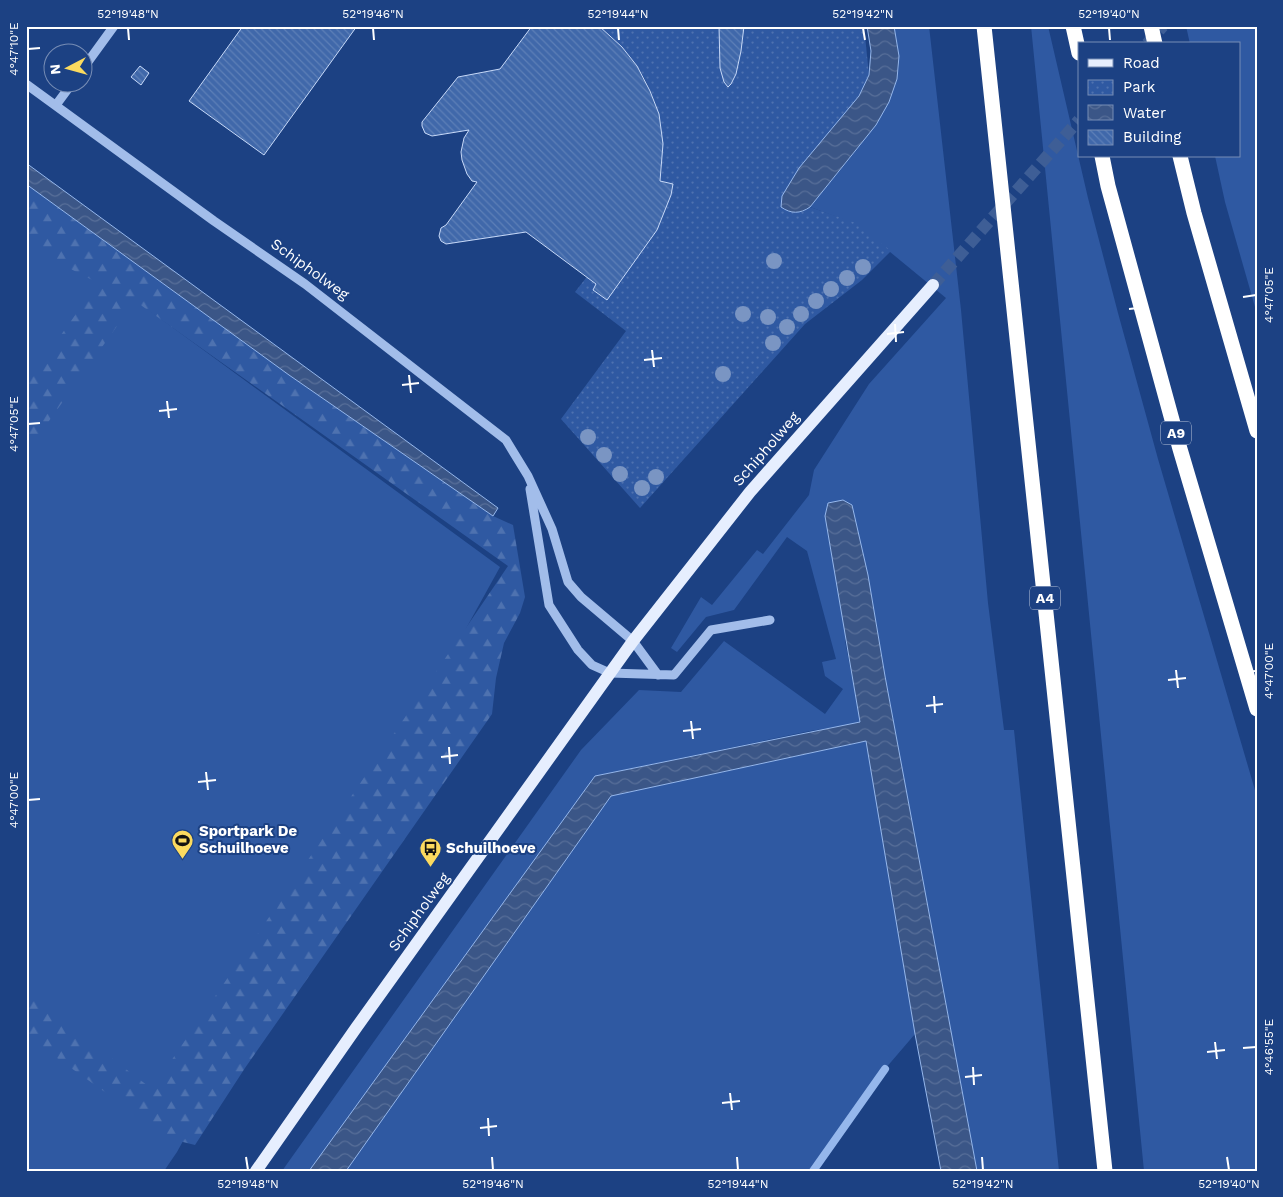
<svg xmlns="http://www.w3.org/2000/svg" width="1283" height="1197" font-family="'Work Sans',sans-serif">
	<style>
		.grass { fill: #2f59a2 }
		.forest { fill: url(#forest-firs) }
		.park { fill: url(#park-dots) }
		.water { fill: url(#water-waves); stroke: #95b7ec }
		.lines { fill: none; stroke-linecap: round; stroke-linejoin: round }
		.stream { stroke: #95b7ec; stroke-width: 8 }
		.building { fill: url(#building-back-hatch); stroke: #c7d9f8 }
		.major-tunnel { stroke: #3e5e96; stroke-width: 12; stroke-dasharray: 12 6; stroke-linecap: butt }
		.minor { stroke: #a2bdea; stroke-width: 9 }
		.major { stroke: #e6eefe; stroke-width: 12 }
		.highway { stroke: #fff; stroke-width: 15 }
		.tree { fill: #7a95c3 }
		.ticks { fill: none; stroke: #fff; stroke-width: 2 }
		.labels { text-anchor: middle; stroke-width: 4; stroke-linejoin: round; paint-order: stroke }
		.shield { fill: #1c4183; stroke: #bbc6da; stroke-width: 1 }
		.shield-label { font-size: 14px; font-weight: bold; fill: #fff }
		.street-label { font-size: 15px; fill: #fff; stroke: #1c4183 }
		.poi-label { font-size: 15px; font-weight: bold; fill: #fff; stroke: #1c4183; text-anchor: start }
		.neatline { fill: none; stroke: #fff; stroke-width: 2 }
		.ticks-label { font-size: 12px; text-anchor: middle; fill: #fff }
	</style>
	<defs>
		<pattern id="forest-firs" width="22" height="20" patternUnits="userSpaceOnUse" patternTransform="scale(1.25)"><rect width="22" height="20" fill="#2f59a2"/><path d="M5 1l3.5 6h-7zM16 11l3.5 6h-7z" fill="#4e72b0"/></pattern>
		<pattern id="park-dots" width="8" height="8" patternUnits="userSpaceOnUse" patternTransform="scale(1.25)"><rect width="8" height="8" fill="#2f59a2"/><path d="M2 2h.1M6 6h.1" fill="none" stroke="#4e72b0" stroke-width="1.8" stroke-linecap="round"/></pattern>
		<pattern id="water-waves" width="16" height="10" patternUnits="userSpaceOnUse" patternTransform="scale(1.25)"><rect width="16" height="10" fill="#3b5687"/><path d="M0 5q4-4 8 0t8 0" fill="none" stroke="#586f99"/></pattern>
		<pattern id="building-back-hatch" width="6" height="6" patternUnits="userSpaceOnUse" patternTransform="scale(1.25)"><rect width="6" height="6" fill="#4068aa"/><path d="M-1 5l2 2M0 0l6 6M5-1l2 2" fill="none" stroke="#5d7fb7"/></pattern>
	</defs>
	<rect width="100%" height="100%" fill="#1c4183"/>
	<path class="grass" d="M 894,26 L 929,26 L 961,310 L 988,603 L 1004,730 L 1014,730 L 1059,1171 L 977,1171 L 885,676 L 868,575 L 845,641 L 861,723 L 810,731 L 595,776 L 309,1171 L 282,1171 L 581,750 L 639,690 L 681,692 L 724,641 L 825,714 L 843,689 L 825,676 L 822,662 L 836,659 L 807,551 L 787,537 L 734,610 L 706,617 L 677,652 L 671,648 L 701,597 L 712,605 L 757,550 L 763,554 L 809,495 L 814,470 L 869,384 L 946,298 L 856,224 L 810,207 C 840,169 882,126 896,80 C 902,62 897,44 894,26 Z
		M 1031,26 L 1048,26 L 1088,198 L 1118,313 L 1158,459 L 1257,797 L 1257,1171 L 1144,1171 Z
		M 1186,26 L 1257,26 L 1257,314 L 1225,202 L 1215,156 L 1239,156 L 1239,44 L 1190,44 Z
		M 26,220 L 500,567 L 177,1152 L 164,1171 L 26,1171 Z
		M 867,741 L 915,1034 L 885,1069 L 813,1171 L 346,1171 L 611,796 Z"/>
	<path class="forest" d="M 26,184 L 289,375 L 493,516 L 513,525 L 525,597 L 520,613 L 504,643 L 496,678 L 492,714 L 245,1068 L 195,1145 L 171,1139 L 26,1036 L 26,993 L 152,1089 L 508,566 L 135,301 L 26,453 L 26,384 L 98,283 L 26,246 Z"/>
	<path class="park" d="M 599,26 L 864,26 L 869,75 L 802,212 L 810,207 L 856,223 L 891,251 L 862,280 L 805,324 L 640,508 L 561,419 L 626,331 L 575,292 L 660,183 C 669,117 651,68 599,26 Z"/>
	<path class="water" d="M 867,26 L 894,26 L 899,56 L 897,79 L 889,102 L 876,125 L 810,207 C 800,214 791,214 781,207 L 782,196 L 799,168 L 859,96 L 869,75 L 871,51 Z
		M 26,163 L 498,508 L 493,516 L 289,375 L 26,184 Z
		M 843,500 L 852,505 L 868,575 L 885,676 L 977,1171 L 941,1171 L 915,1034 L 866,741 L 611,796 L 346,1171 L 309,1171 L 595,776 L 860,722 L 825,516 L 828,503 Z"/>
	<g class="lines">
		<path class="stream" d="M 813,1171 L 885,1069"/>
	</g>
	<path class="building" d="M 243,26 L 357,26 L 264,155 L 189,101 Z
		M 532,26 L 599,26 L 622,47 L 637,66 L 650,91 L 659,114 L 663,144 L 660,181 L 673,184 L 671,195 L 657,230 L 607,300 L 593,290 L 596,284 L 526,232 L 446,244 L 441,241 L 439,236 L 441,228 L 446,225 L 477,182 L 472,181 L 467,174 L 462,160 L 461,152 L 464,138 L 469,130 L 432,136 L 425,133 L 422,126 L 422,122 L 458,77 L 500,69 Z
		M 719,26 L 744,26 L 741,51 L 736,74 L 731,84 L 728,87 L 724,82 L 720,68 Z
		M 140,66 L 149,73 L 141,85 L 131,77 Z"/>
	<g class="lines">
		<path class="major-tunnel" d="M 1147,44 L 1163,26
			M 933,285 L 1079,120"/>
		<path class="minor" d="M 82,70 L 114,26
			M 26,84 L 214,221 L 305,284 L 506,440 L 528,476 L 552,529 L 568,582 L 581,597 L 633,641 L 658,675
			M 56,105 L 73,82
			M 530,489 L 549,605 L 578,650 L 592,665 L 610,673 L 674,675 L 711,630 L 770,620"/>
		<path class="major" d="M 256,1171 L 356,1028 L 633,641 L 750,492 L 933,285"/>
		<path class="highway" d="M 984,26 L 1105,1171
			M 1073,26 L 1079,53
			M 1151,26 L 1155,44
			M 1102,156 L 1108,186 L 1180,449 L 1257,709
			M 1180,156 L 1194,213 L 1257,431"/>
	</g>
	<g class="tree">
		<circle cx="774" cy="261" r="8"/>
		<circle cx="863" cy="267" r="8"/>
		<circle cx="847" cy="278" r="8"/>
		<circle cx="831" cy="289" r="8"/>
		<circle cx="816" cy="301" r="8"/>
		<circle cx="743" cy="314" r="8"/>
		<circle cx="801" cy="314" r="8"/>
		<circle cx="768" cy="317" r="8"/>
		<circle cx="787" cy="327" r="8"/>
		<circle cx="773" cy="343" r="8"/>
		<circle cx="723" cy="374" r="8"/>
		<circle cx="588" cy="437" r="8"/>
		<circle cx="604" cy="455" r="8"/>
		<circle cx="620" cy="474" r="8"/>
		<circle cx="656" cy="477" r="8"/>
		<circle cx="642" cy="488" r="8"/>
	</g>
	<path class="ticks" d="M 128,28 L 129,40M 373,28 L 374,40M 618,28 L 619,40M 863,28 L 865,40M 1109,28 L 1110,40M 28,49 L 40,48M 1243,297 L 1256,295M 1137,299 L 1139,316M 1129,309 L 1147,307M 895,324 L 896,342M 887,334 L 904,332M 652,350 L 654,367M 644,360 L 662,358M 409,375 L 411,393M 402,385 L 419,383M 167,401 L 169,418M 159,411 L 177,409M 28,424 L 40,423M 1176,670 L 1178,688M 1243,672 L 1256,671M 1168,680 L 1186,678M 934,696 L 935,713M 926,706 L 943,704M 691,721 L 693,739M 683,731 L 701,729M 449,747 L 450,764M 441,757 L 458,755M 206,772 L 208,790M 198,782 L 216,780M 28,800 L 40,799M 1215,1042 L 1217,1059M 1243,1048 L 1256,1047M 1207,1052 L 1225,1050M 973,1067 L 974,1085M 965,1077 L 982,1075M 730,1093 L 732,1110M 722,1103 L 740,1101M 488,1118 L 489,1136M 480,1128 L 497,1126M 246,1157 L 248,1170M 492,1157 L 493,1170M 737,1157 L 738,1170M 982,1157 L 983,1170M 1227,1157 L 1229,1170"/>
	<defs>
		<symbol id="stadium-pin" viewBox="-11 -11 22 30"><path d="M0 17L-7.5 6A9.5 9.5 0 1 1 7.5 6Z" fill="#fbda5f" stroke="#1c4183"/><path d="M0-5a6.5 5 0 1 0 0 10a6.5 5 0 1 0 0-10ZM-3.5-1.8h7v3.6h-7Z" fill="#111"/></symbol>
		<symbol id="bus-pin" viewBox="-11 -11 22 30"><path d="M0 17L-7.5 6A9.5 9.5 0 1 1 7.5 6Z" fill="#fbda5f" stroke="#1c4183"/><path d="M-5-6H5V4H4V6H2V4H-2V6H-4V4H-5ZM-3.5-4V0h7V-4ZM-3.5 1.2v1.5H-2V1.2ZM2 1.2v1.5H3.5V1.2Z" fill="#111"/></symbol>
	</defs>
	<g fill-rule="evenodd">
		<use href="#stadium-pin" x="170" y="828" width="25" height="34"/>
		<use href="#bus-pin" x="418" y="836" width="25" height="34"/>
	</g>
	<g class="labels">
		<g class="shield">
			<rect x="1161" y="421.5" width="30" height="23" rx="4"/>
			<rect x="1030" y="586.5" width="30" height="23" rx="4"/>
		</g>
		<g class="shield-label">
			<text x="1176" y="438">A9</text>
			<text x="1045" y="603">A4</text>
		</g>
		<g class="street-label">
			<text transform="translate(310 269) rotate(36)" y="5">Schipholweg</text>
			<text transform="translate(766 449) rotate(-49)" y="5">Schipholweg</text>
			<text transform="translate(419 912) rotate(-54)" y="5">Schipholweg</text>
		</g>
		<g class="poi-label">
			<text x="199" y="836">Sportpark De<tspan x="199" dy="17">Schuilhoeve</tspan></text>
			<text x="446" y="853">Schuilhoeve</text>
		</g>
	</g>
	<rect width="1283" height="1197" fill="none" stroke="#1c4183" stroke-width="55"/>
	<rect x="1078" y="42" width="162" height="115" fill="#1c4183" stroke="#778db5"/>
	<rect x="1088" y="59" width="25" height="8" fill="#e6eefe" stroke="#778db5"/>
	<text x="1123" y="68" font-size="15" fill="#ffffff">Road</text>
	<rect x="1088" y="80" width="25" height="15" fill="url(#park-dots)" stroke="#778db5"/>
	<text x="1123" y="92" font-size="15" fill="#ffffff">Park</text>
	<rect x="1088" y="105" width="25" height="15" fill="url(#water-waves)" stroke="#778db5"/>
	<text x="1123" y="118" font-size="15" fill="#ffffff">Water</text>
	<rect x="1088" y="130" width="25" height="15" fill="url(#building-back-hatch)" stroke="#778db5"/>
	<text x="1123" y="142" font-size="15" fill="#ffffff">Building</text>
	<g transform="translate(68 68) rotate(264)"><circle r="24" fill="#1c4183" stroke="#778db5"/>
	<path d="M0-4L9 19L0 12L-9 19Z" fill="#fbda5f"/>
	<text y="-8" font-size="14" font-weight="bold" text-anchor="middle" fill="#ffffff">N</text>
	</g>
	<rect x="28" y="28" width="1228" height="1142" class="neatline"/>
	<g class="ticks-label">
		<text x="128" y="18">52°19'48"N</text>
		<text x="373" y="18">52°19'46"N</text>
		<text x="618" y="18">52°19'44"N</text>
		<text x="863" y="18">52°19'42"N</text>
		<text x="1109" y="18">52°19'40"N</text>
		<text transform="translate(14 49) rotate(-90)" y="4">4°47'10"E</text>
		<text transform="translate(1269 295) rotate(-90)" y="4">4°47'05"E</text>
		<text transform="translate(14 424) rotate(-90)" y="4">4°47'05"E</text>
		<text transform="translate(1269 671) rotate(-90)" y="4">4°47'00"E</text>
		<text transform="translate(14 800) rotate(-90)" y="4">4°47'00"E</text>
		<text transform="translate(1269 1047) rotate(-90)" y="4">4°46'55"E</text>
		<text x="248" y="1188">52°19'48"N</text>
		<text x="493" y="1188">52°19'46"N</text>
		<text x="738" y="1188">52°19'44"N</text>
		<text x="983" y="1188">52°19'42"N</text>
		<text x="1229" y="1188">52°19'40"N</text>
	</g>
</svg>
